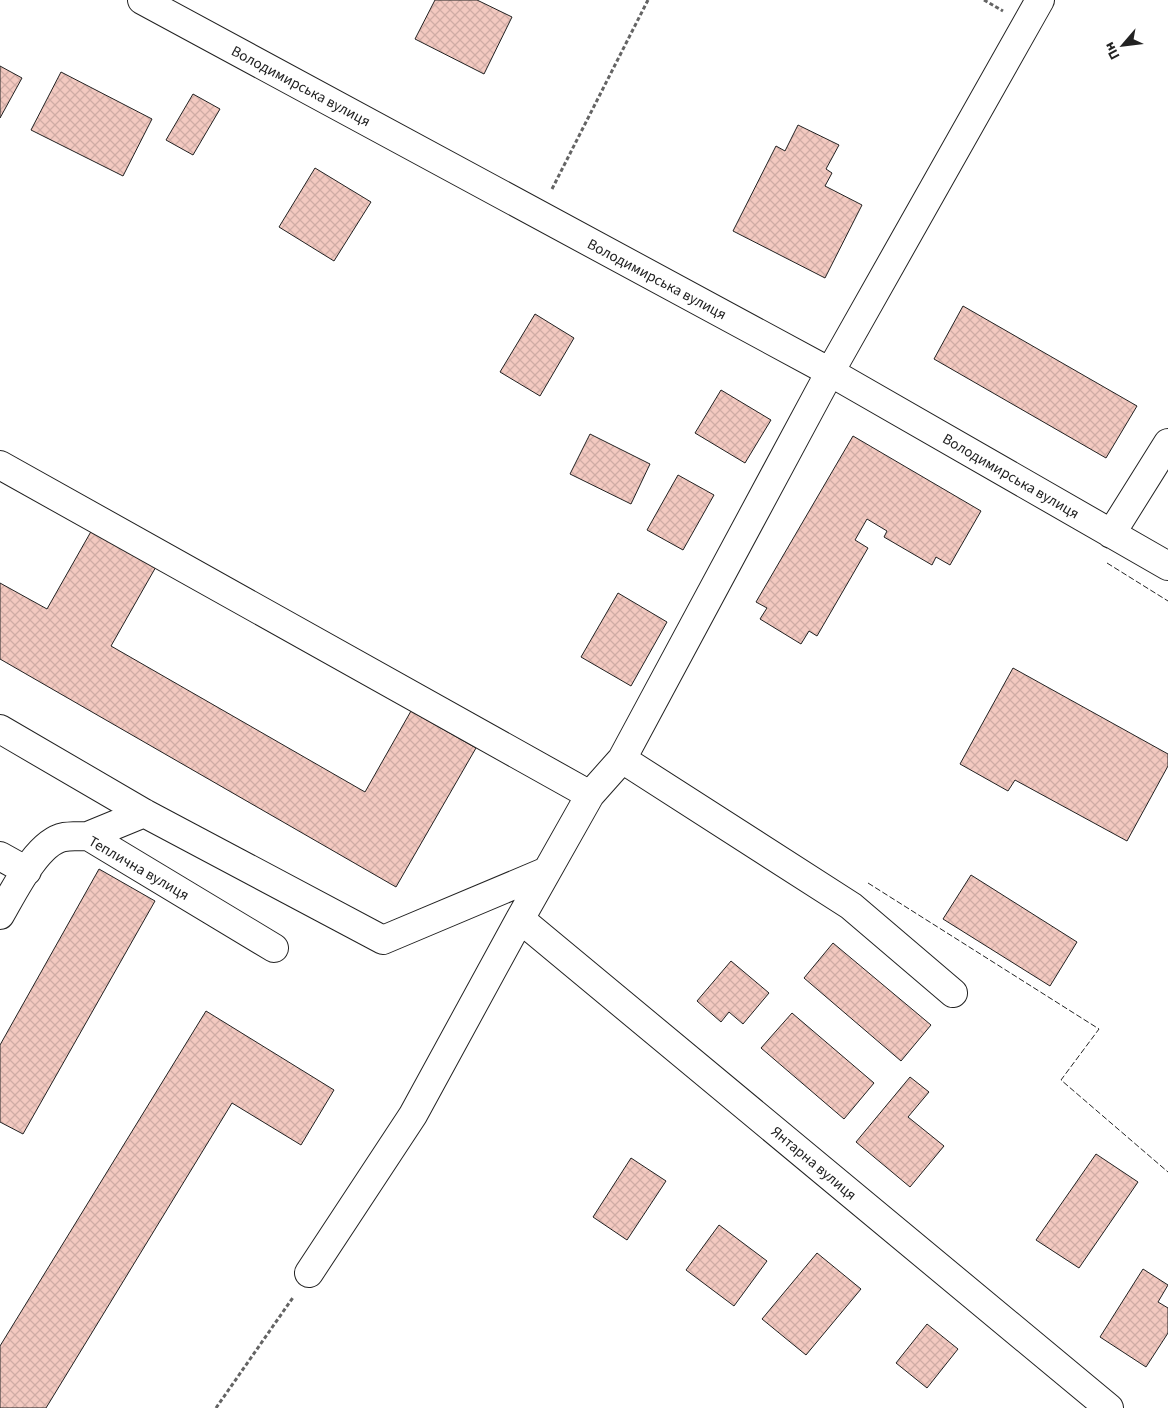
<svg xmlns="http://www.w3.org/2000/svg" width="1168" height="1408" font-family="'Source Sans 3',sans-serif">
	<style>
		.building { fill: url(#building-cross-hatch); stroke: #222 }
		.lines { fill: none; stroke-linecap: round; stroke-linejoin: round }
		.minor-casing { stroke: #222; stroke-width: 30 }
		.path { stroke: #646464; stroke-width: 3; stroke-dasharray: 4 2.5; stroke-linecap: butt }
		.minor { stroke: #fff; stroke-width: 28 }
		.fence { stroke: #222; stroke-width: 1; stroke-dasharray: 6 2.5; stroke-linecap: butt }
		.labels { text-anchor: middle; stroke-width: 4; stroke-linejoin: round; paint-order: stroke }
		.street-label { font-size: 15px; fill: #222; stroke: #fff }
	</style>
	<defs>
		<pattern id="building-cross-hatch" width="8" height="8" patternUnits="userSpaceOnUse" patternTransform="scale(1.25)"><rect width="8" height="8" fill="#f3c9c0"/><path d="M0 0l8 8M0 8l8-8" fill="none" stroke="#d0aca5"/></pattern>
	</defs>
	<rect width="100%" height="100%" fill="#fff"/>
	<path class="building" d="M 435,0 L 477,0 L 512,17 L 484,74 L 415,39 Z
		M 0,66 L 22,78 L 0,118 Z
		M 61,72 L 152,119 L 123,176 L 31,130 Z
		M 193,94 L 220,109 L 193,155 L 166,140 Z
		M 798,125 L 839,145 L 826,169 L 832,173 L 825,186 L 862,205 L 825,278 L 733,231 L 776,146 L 785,151 Z
		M 315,168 L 371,202 L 334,261 L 279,227 Z
		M 963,306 L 1137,406 L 1106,458 L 934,359 Z
		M 535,314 L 574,338 L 540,396 L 500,372 Z
		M 721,390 L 771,420 L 745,463 L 695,433 Z
		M 590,434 L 650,464 L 631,504 L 570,474 Z
		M 853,436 L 981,511 L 950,565 L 936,557 L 932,565 L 884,537 L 887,531 L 867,519 L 855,540 L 868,548 L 817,636 L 809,631 L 801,644 L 760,619 L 767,608 L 756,602 Z
		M 678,475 L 714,495 L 683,550 L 647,530 Z
		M 93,528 L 157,565 L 111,646 L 365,792 L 411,711 L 476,748 L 396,887 L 0,659 L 0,583 L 47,609 Z
		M 618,593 L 667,622 L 631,686 L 581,657 Z
		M 1013,668 L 1168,754 L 1168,766 L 1127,841 L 1015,780 L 1008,791 L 960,764 Z
		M 99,869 L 155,901 L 23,1134 L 0,1122 L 0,1045 Z
		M 971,875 L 1077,942 L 1050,986 L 943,919 Z
		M 833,943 L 931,1025 L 901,1061 L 804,978 Z
		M 731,961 L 769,993 L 743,1024 L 729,1012 L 721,1022 L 697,1001 Z
		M 206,1011 L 334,1090 L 301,1145 L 232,1103 L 46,1408 L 0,1408 L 0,1346 Z
		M 792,1013 L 874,1083 L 844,1119 L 761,1048 Z
		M 910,1077 L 929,1092 L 908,1117 L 944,1146 L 910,1187 L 856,1142 Z
		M 1096,1154 L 1138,1182 L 1079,1268 L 1036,1240 Z
		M 631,1158 L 666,1181 L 627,1240 L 593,1217 Z
		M 719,1225 L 767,1261 L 734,1306 L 686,1270 Z
		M 817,1253 L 861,1289 L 806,1355 L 762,1319 Z
		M 1143,1269 L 1168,1285 L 1158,1302 L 1168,1308 L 1168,1333 L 1146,1367 L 1100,1337 Z
		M 927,1324 L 958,1349 L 927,1388 L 896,1363 Z"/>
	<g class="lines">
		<defs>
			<path id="minor" d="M 142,0 L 830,372 L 1168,566
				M 0,465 L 590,795
				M 1111,534 L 1168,443
				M 0,729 L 144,813 L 383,940 L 547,871
				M 622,759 L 851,906 L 953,993
				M 88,836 L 144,813
				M 0,856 L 27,871
				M 0,915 C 13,893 37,842 64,837 C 72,836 80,836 88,836 L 274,948
				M 520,919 L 1109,1408
				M 309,1273 L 413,1115 L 520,919 L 590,795 L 622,759 L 830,372 L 1040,0"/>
		</defs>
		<use href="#minor" class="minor-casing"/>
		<path class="path" d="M 984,0 L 1003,11
			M 552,189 L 648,0
			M 216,1408 L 294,1296"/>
		<use href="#minor" class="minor"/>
		<path class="fence" d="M 1107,563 L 1168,601
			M 868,883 L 1099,1029 L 1061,1080 L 1168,1172"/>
	</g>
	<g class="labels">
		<g class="street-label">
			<text transform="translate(301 86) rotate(28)" y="5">Володимирська вулиця</text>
			<text transform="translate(657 279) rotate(28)" y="5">Володимирська вулиця</text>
			<text transform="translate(1011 476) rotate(30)" y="5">Володимирська вулиця</text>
			<text transform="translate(139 868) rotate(30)" y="5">Теплична вулиця</text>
			<text transform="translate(814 1163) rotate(40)" y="5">Янтарна вулиця</text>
		</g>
	</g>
	<g transform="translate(1123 45) rotate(242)" stroke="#ffffff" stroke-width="4" paint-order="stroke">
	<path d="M0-4L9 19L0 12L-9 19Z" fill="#222222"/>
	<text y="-8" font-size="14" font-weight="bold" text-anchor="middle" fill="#222222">Пн</text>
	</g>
</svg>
